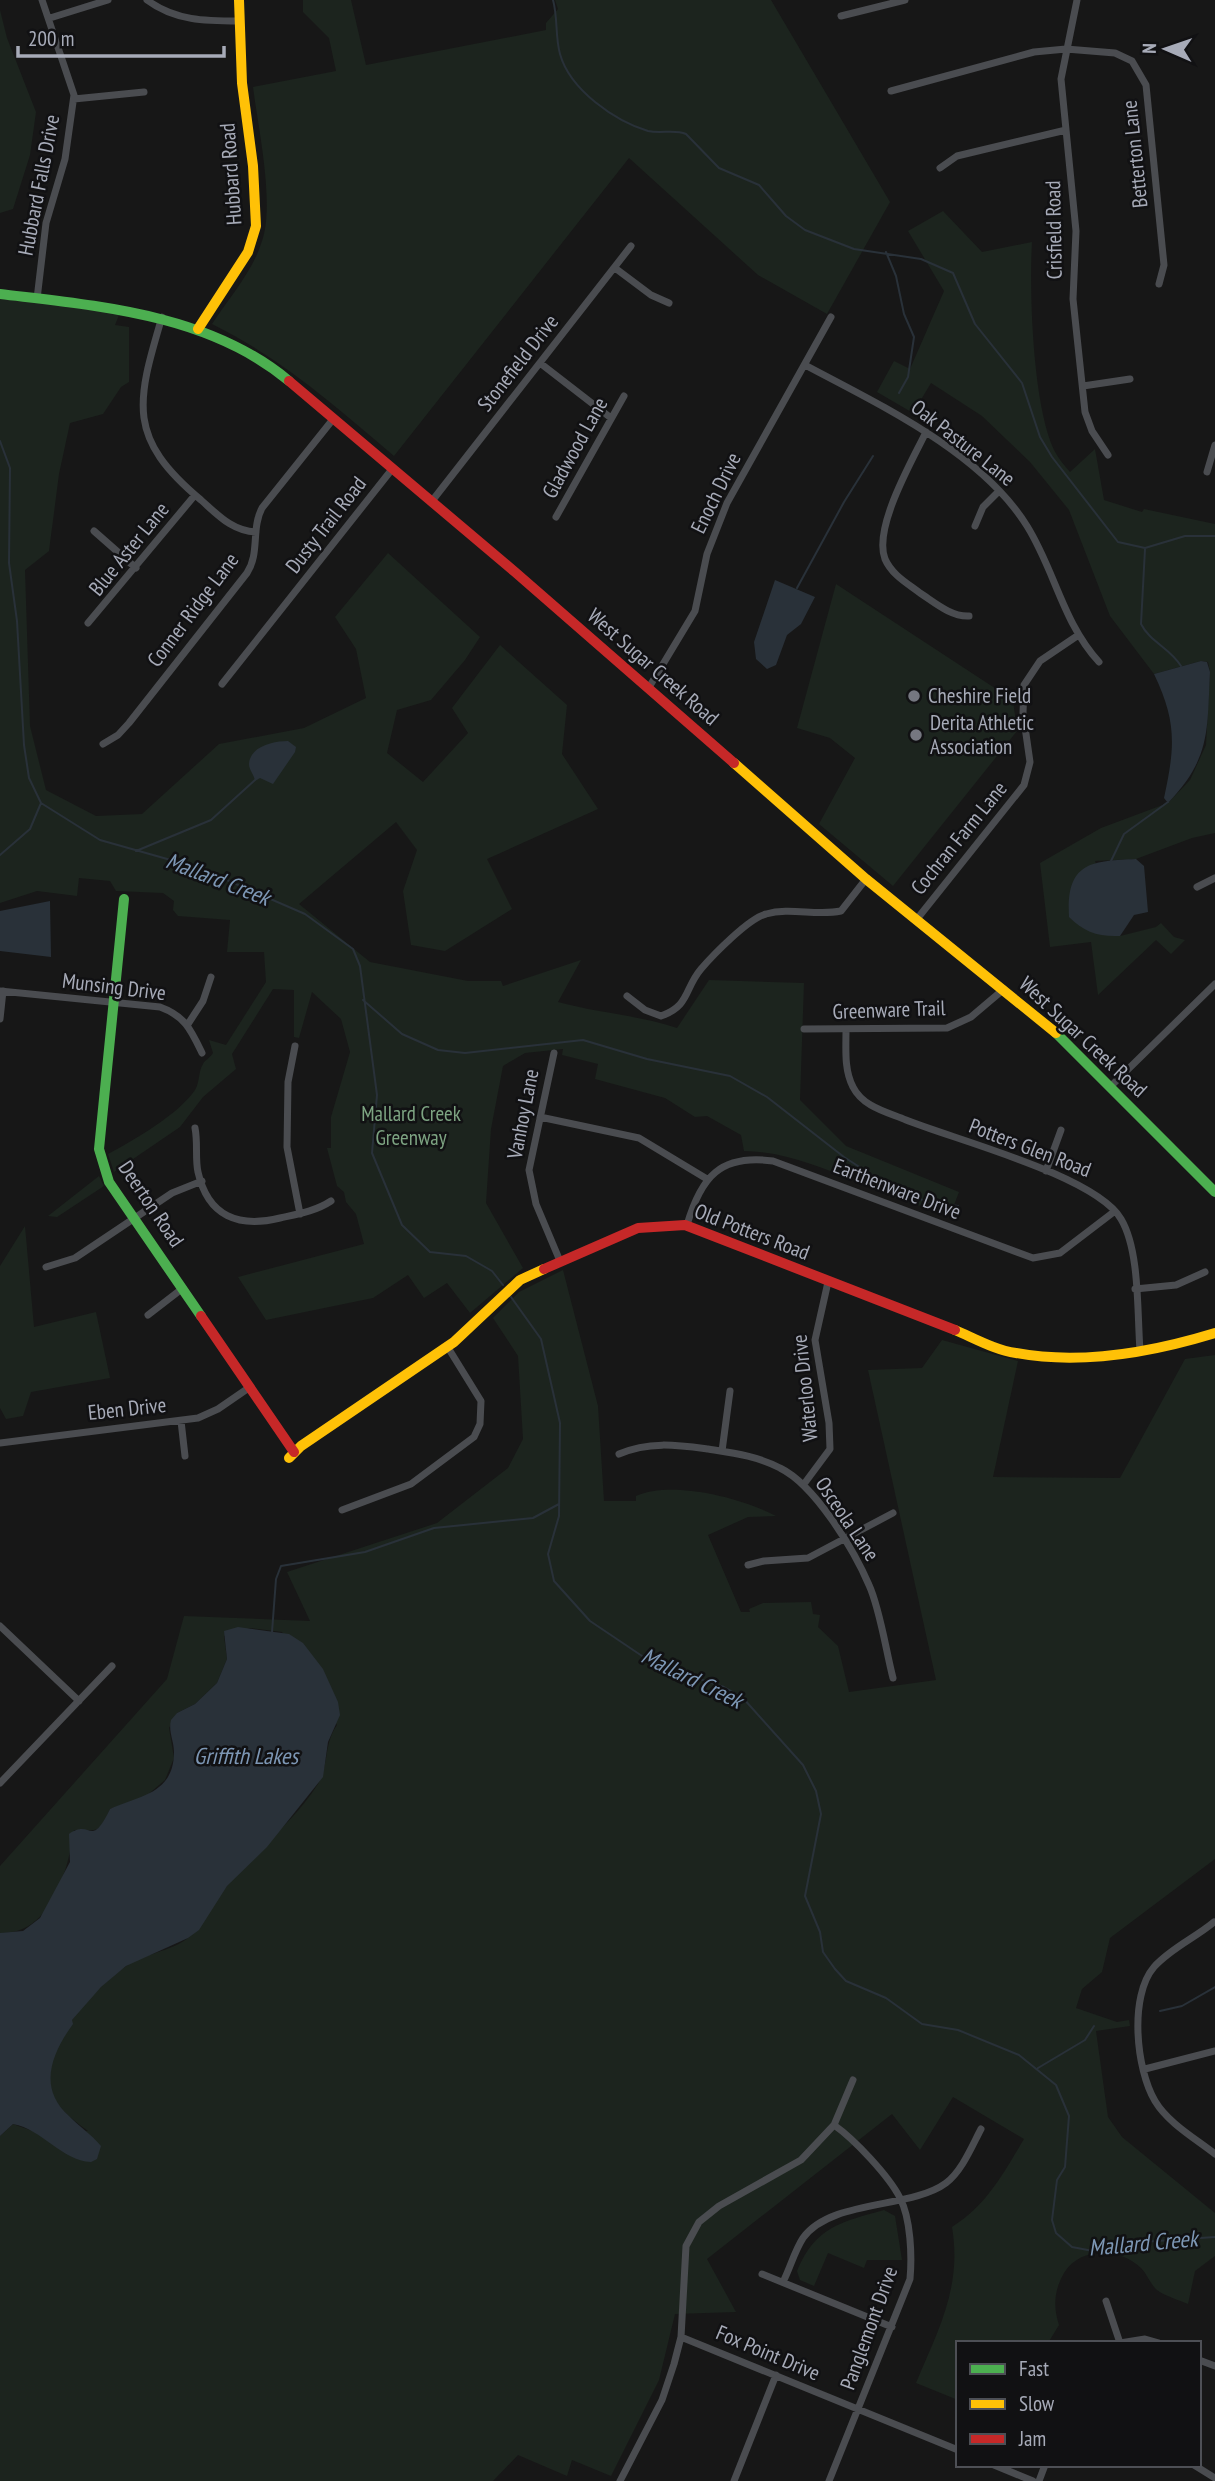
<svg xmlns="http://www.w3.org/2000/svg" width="1215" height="2481" font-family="'PT Sans Narrow',sans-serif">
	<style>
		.green { fill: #1c241e }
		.water { fill: #293139 }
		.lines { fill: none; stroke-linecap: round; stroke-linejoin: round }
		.stream { stroke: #293139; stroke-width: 2 }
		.street { stroke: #4a4c50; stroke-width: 7 }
		.fast { stroke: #4caf50; stroke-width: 10 }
		.slow { stroke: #ffc107; stroke-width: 10 }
		.jam { stroke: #c62828; stroke-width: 10 }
		.poi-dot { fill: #757780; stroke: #111113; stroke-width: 2.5 }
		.labels { text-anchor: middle; stroke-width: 5; stroke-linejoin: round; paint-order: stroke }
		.street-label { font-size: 21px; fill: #a7abb8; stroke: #111113 }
		.poi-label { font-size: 21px; fill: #a7abb8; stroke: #111113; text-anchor: start }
		.park-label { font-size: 21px; fill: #7da482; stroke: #111113 }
		.water-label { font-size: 23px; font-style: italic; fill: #7d97b5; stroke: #111113 }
	</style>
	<rect width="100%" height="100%" fill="#171717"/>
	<path class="green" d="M 303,0 L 351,0 L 366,65 L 546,30 L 546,23 L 558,9 L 555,0 L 771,0 L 890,202 L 827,314 L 758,275 L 629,158 L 394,456 C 334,405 284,360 212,324 C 229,298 253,271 262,241 C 275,204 258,127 253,87 L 336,71 L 329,38 L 303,12 Z
		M 0,10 L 7,38 L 36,112 L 30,155 L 13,209 L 0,213 Z
		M 943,211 L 982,252 L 1032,242 C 1029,293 1033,405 1054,450 C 1058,458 1064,465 1070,472 L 1095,449 L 1104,500 L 1142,512 L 1144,509 L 1215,524 L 1215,833 L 1192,838 L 1136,859 L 1095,861 L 1120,936 L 1156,927 L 1161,923 L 1174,937 L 1185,940 L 1171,954 L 1156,940 L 1098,995 L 1091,942 L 1050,947 L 1040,863 L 1101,828 L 1168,803 L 1190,780 L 1206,745 L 1210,672 L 1208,662 L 1201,661 L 1154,674 L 1110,616 L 1069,510 L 1030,462 L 982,416 L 931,383 L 913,413 L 877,392 L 894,361 L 910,369 L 944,291 L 908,231 Z
		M 0,294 L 121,310 L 115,325 L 129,327 L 129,382 L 121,387 L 103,414 L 70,423 L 59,474 L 49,551 L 25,570 L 30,726 L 46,790 L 96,816 L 142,814 L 219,744 L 304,728 L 366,698 L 356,649 L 335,617 L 388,553 L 480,637 L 465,660 L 431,700 L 397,710 L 387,753 L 423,782 L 468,733 L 452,708 L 500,645 L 567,705 L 562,754 L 598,809 L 487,859 L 512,909 L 445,951 L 411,945 L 403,891 L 417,850 L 396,822 L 299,904 L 370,962 L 468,981 L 501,981 L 503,986 L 581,960 L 558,1002 C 598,1013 638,1015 677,1028 L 709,980 L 804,983 L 800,1100 L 846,1146 L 959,1192 L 951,1213 C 880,1202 817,1152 744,1151 L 741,1135 L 707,1116 L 695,1117 L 665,1098 L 595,1079 L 598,1064 L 562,1055 L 563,1049 L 525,1053 L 503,1066 L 491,1129 L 486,1203 L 523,1268 L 470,1313 L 447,1283 L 424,1298 L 408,1275 L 373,1298 L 266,1320 L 238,1277 L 364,1244 L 356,1214 L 346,1202 L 344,1192 L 337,1186 L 327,1148 L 331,1148 L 331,1117 L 350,1052 L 341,1019 L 312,992 L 299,1038 L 294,1037 L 294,990 L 273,989 L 232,1054 L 236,1069 L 203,1097 L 180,1127 L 114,1172 L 108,1154 C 134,1140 179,1114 195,1090 C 200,1082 198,1072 203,1064 C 205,1060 210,1058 213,1053 L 209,1040 L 226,1045 L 266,982 L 264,952 L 227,952 L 230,920 L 178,916 L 173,910 L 174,901 L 163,893 L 116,891 L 110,881 L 79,878 L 77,896 L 37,891 L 0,903 Z
		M 836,584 L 1013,700 L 1017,731 L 893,886 L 819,824 L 855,758 L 830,738 L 797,728 Z
		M 99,1176 L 104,1186 L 57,1217 L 48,1216 Z
		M 25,1226 L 34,1327 L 96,1312 L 110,1378 L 31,1392 L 23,1416 L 6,1419 L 0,1408 L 0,1266 Z
		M 563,1270 L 598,1406 L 604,1501 L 636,1501 L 636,1496 C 672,1480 742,1498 776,1516 L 748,1517 L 708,1535 L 741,1612 L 750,1612 L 749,1609 L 763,1603 L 811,1602 L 813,1614 L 820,1615 L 818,1627 L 838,1646 L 849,1692 L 936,1680 L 868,1370 L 922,1368 L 942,1340 L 1018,1361 L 993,1477 L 1120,1478 L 1185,1359 L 1215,1355 L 1215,1859 L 1110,1938 L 1102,1972 L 1082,1989 L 1076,2008 L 1117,2022 L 1129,2020 L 1130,2026 L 1096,2031 L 1108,2117 L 1122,2137 L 1215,2213 L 1215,2256 L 1195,2271 L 1188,2304 C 1179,2300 1165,2296 1157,2290 C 1151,2285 1147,2274 1141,2268 C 1120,2248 1081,2246 1064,2273 C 1054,2291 1053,2306 1059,2325 L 1048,2343 L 958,2343 L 958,2400 L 916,2383 C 939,2328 962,2287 952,2227 C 987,2205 1003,2174 1024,2139 L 953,2097 L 920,2150 L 892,2114 L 707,2259 L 736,2312 L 675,2314 L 659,2380 L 611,2476 L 572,2460 L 567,2476 L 518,2455 L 493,2481 L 0,2481 L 0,2136 L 13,2124 L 38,2133 L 88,2131 C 75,2121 58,2110 52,2093 C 36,2050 93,1989 125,1967 C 144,1953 170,1952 188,1938 C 203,1927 214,1902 226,1887 C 254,1852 294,1822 318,1784 C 329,1765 324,1743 337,1725 L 282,1632 L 250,1628 L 224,1636 L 227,1659 L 217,1683 L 195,1704 L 177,1713 L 169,1728 L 174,1758 L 165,1780 L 145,1797 L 110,1809 C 99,1832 101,1831 74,1830 C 68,1871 51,1935 0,1933 L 0,1866 L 167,1679 L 184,1616 L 310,1621 L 287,1572 L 437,1523 L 508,1468 L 523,1439 L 518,1356 L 493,1318 L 519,1292 Z
		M 884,2210 L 895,2216 L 902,2260 L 867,2260 L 864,2268 L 828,2253 L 814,2286 L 800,2280 L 797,2271 C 815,2227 841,2222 884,2210 Z"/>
	<path class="water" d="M 775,580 L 815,597 L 801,624 L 787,635 L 776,665 L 767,669 L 756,659 L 754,642 Z
		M 1201,661 L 1207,662 L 1210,672 C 1207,731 1211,758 1168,803 L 1164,798 C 1175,747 1177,722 1154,674 Z
		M 288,741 L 296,747 L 295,752 L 273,784 L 260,778 L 255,781 C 254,774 249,770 249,764 C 250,746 274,741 288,741 Z
		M 1136,859 L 1144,866 L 1148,912 L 1134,915 L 1120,936 C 1098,937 1084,932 1069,917 C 1066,862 1091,861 1136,859 Z
		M 50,901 L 51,957 L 0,951 L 0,911 Z
		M 238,1627 L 289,1634 L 303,1643 L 323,1669 L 338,1702 L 340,1715 L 328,1742 L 323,1777 L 267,1847 L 227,1886 L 199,1930 L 188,1938 L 126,1966 L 101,1987 L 72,2020 L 73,2024 C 52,2053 37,2088 69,2116 C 80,2127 91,2134 101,2146 L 97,2159 L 91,2162 C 62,2161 42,2129 13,2124 L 0,2136 L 0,1933 L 23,1931 L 40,1918 L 70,1862 L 69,1834 C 92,1818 90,1850 110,1809 C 137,1796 174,1795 174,1752 C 174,1741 168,1731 171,1720 L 177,1713 L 195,1704 L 217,1683 L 227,1659 L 224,1631 Z"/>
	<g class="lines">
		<path class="stream" d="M 553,0 C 558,18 555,36 560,54 C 570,90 615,121 648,131 C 661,134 675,129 686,134 L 719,168 L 759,185 L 786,216 L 805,230 L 854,249 L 921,259 L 953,273 L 975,324 L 1022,383 L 1040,437 L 1052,457 L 1118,542 L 1145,548 L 1185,536 L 1215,536
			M 886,252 L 896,276 L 904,314 L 914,337 L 908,377 L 899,393
			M 0,441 L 10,468 L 9,563 L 17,621 L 24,745 L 29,778 L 41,803 L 100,840 L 199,868 L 305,914 L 353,949 L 360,966 L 377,1095 L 372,1153 L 402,1225 L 430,1252 L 466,1256 L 492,1271 L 503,1285
			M 1145,549 L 1141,624 C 1150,642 1170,648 1181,666
			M 797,588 L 844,502 L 873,456
			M 136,851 L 211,820 L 255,780
			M 0,855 L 30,829 L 41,803
			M 1111,861 L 1124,834 L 1168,802
			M 363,1000 L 402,1034 L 438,1050 L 465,1053 L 583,1040 L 647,1059 L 730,1076 L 767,1097 L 844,1157 L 892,1188 L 930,1203 L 958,1206
			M 511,1297 L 541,1339 L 560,1423 L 559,1516 L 548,1554 L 554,1581 L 590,1621 L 654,1664 L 724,1687 L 743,1698 L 803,1765 L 816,1791 L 821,1814 L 805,1896 L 820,1932 L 823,1952 L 835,1969 L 846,1981 L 886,1998 L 922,2024 L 958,2030 L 1019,2055 L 1056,2085 L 1069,2116 L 1065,2167 L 1057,2180 L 1052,2220 L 1056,2233 L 1072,2247 L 1093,2251 L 1128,2243 L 1215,2237
			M 272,1632 L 276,1579 L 281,1566 L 365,1552 L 434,1528 L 533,1518 L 559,1504
			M 1160,2011 L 1182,2006 L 1215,1987
			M 1038,2068 L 1085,2040 L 1094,2026"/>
		<path class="street" d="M 147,0 C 175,21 206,21 239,21
			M 1077,0 L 1061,79 L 1076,231 L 1073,299 L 1085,412 L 1092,431 L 1108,455
			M 841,16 L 905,0
			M 50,18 L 108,0
			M 891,91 L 1034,52 L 1066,49 L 1115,53 L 1132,61 L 1146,85 L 1164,265 L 1159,284
			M 74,99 L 144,92
			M 940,168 L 957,156 L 1066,130
			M 615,268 L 651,295 L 669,303
			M 37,299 L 46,223 L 65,159 L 74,95 L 42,0
			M 162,317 C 136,404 127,438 201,500 C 218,515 232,531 256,532
			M 540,363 L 611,418
			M 805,365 C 880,405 981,452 1027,526 C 1055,571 1063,623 1099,662
			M 1083,386 L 1130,379
			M 926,432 C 912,461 873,528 885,559 C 892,575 907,583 920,593 C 934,602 951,617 969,616
			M 1207,472 L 1215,445
			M 432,501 L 631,246
			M 556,517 L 624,396
			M 975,526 L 983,507 L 999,491
			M 94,531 L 136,568
			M 88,623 L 195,495
			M 222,684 L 393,468
			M 648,689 L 695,611 L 707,554 L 727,503 L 831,317
			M 103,744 L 118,735 L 129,723 L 247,573 C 260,553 251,529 262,508 L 334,418
			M 1197,887 L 1215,878
			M 917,919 L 1024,785 L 1030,762 L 1023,713 L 1024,685 L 1040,661 L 1077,636
			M 0,991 L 160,1007 C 185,1016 191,1030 202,1053
			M 627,996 L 645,1010 L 661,1016 C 690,1006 684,989 701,969 C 713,955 749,918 766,914 C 790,907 816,916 841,911 L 866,879
			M 0,1019 L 3,991
			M 188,1024 L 203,1001 L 211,977
			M 804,1029 L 947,1028 L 971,1017 L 1004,989
			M 846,1030 C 846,1049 844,1070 853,1087 C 863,1107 887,1112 906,1120 C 956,1140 1096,1176 1121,1219 C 1140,1251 1137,1312 1140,1350
			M 295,1046 L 288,1082 L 287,1147 L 300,1214
			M 554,1053 L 529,1170 L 536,1204 L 560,1261
			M 1111,1086 L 1215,984
			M 540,1117 L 639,1138 L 707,1179
			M 195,1128 C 198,1143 195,1158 198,1172 C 208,1217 239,1228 280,1218 C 298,1214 316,1211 331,1201
			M 1046,1171 L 1061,1130
			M 687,1225 C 701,1177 720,1154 773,1161 L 1033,1258 L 1060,1253 L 1115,1211
			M 46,1267 L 75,1258 L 172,1193 L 202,1181
			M 1135,1289 L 1176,1285 L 1205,1272
			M 148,1315 L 183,1288
			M 181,1421 L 185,1456
			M 0,1443 L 198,1418 L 218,1409 L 250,1387
			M 722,1451 L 730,1391
			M 619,1454 C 649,1441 677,1445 708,1449 C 733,1453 757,1456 780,1468 C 815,1485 854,1550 869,1585 C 880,1609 886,1651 893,1678
			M 804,1484 L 830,1449 L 829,1423 L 815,1340 L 828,1282
			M 342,1510 L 411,1484 L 474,1437 L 480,1424 L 481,1401 L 447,1346
			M 748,1565 L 764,1561 L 808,1558 L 893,1513
			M 0,1626 L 79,1701
			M 0,1783 L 112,1666
			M 1214,1922 C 1195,1938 1171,1948 1154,1967 C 1129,1996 1136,2069 1155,2101 C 1168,2123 1196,2139 1215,2154
			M 1145,2069 L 1215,2051
			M 762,2274 L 892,2327
			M 783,2282 C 790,2268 795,2250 803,2238 C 831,2199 911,2209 946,2183 C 962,2171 972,2146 981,2129
			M 1106,2301 L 1120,2343
			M 681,2337 L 958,2450
			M 1120,2343 L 1145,2339 L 1159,2343
			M 1199,2360 L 1215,2366
			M 994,2465 L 1033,2481
			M 1194,2465 L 1215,2478
			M 620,2481 L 662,2400 L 674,2364 L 681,2337 L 686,2246 L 699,2222 L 719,2206 L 801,2160 L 834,2125 L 853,2080
			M 734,2481 L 776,2375
			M 829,2481 L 910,2279 C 912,2257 911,2219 900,2198 C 889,2176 854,2139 834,2125
			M 1039,2481 L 1045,2465"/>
		<path class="fast" d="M 0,294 C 99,306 209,314 289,381
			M 124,899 L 99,1149 L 109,1182 L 201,1316
			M 1056,1033 L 1215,1192"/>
		<path class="slow" d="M 198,329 L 248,252 L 256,226 L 253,166 L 242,83 L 239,0
			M 734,763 L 866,879 L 1056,1033
			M 955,1330 C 974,1338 995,1350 1016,1353 C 1080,1365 1153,1352 1215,1333
			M 289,1458 L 301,1446 L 454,1342 L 520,1280 L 544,1269"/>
		<path class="jam" d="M 289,381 L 515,572 L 734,763
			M 544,1269 L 638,1228 L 685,1225 L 955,1330
			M 201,1316 L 294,1452"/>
	</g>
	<g class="poi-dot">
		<circle cx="914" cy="696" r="7"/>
		<circle cx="916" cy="735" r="7"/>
	</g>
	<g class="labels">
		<g class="street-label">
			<text transform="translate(1135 154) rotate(-96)" y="7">Betterton Lane</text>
			<text transform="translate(231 174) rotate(-94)" y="7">Hubbard Road</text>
			<text transform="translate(39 185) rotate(-79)" y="7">Hubbard Falls Drive</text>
			<text transform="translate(1054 230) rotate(-91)" y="7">Crisfield Road</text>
			<text transform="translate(518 363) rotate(-52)" y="7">Stonefield Drive</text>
			<text transform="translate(963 443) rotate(38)" y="7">Oak Pasture Lane</text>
			<text transform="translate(575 448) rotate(-61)" y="7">Gladwood Lane</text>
			<text transform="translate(716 493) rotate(-64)" y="7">Enoch Drive</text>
			<text transform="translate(326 525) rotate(-52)" y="7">Dusty Trail Road</text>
			<text transform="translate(129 549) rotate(-51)" y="7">Blue Aster Lane</text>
			<text transform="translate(193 610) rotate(-53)" y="7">Conner Ridge Lane</text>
			<text transform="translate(653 667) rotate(41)" y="7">West Sugar Creek Road</text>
			<text transform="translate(959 838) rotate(-51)" y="7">Cochran Farm Lane</text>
			<text transform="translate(114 987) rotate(7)" y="7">Munsing Drive</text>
			<text transform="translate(889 1010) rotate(-2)" y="7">Greenware Trail</text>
			<text transform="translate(1083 1037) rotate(43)" y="7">West Sugar Creek Road</text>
			<text transform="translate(523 1114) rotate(-79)" y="7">Vanhoy Lane</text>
			<text transform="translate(1030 1148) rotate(21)" y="7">Potters Glen Road</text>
			<text transform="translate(897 1189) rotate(21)" y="7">Earthenware Drive</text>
			<text transform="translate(151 1204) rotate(56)" y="7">Deerton Road</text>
			<text transform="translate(752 1232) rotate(21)" y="7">Old Potters Road</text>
			<text transform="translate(805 1388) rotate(-96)" y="7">Waterloo Drive</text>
			<text transform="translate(127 1409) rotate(-6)" y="7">Eben Drive</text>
			<text transform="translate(847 1519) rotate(56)" y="7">Osceola Lane</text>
			<text transform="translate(869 2328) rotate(-70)" y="7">Panglemont Drive</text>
			<text transform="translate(768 2353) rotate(23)" y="7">Fox Point Drive</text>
		</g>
		<g class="poi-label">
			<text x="928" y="703">Cheshire Field</text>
			<text x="930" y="730">Derita Athletic<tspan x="930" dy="24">Association</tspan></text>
		</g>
		<g class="park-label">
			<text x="411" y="1121">Mallard Creek<tspan x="411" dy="24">Greenway</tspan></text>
		</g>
		<g class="water-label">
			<text transform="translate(218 879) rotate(21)" y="8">Mallard Creek</text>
			<text transform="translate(692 1678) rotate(26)" y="8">Mallard Creek</text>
			<text x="246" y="1764">Griffith Lakes</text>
			<text transform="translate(1143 2243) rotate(-5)" y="8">Mallard Creek</text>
		</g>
	</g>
	<rect x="956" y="2341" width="245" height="126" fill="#111113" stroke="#4d4f55" stroke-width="2"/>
	<rect x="970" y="2364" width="35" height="10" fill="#4caf50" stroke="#4d4f55" stroke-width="2"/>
	<text x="1019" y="2376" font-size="21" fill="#a7abb8">Fast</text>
	<rect x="970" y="2399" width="35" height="10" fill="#ffc107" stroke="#4d4f55" stroke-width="2"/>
	<text x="1019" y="2411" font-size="21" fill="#a7abb8">Slow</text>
	<rect x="970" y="2434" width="35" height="10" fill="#c62828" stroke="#4d4f55" stroke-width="2"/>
	<text x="1019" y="2446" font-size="21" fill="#a7abb8">Jam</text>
	<g transform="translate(1166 49) rotate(272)" stroke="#111113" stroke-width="5" paint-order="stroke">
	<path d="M0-5L12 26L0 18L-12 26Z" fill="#a7abb8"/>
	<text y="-10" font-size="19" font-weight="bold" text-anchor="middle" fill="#a7abb8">N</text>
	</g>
	<path d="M18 46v10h206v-10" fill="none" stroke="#a7abb8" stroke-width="3.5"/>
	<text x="28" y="46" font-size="21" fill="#a7abb8" stroke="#111113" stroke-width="5" paint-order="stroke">200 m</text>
</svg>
